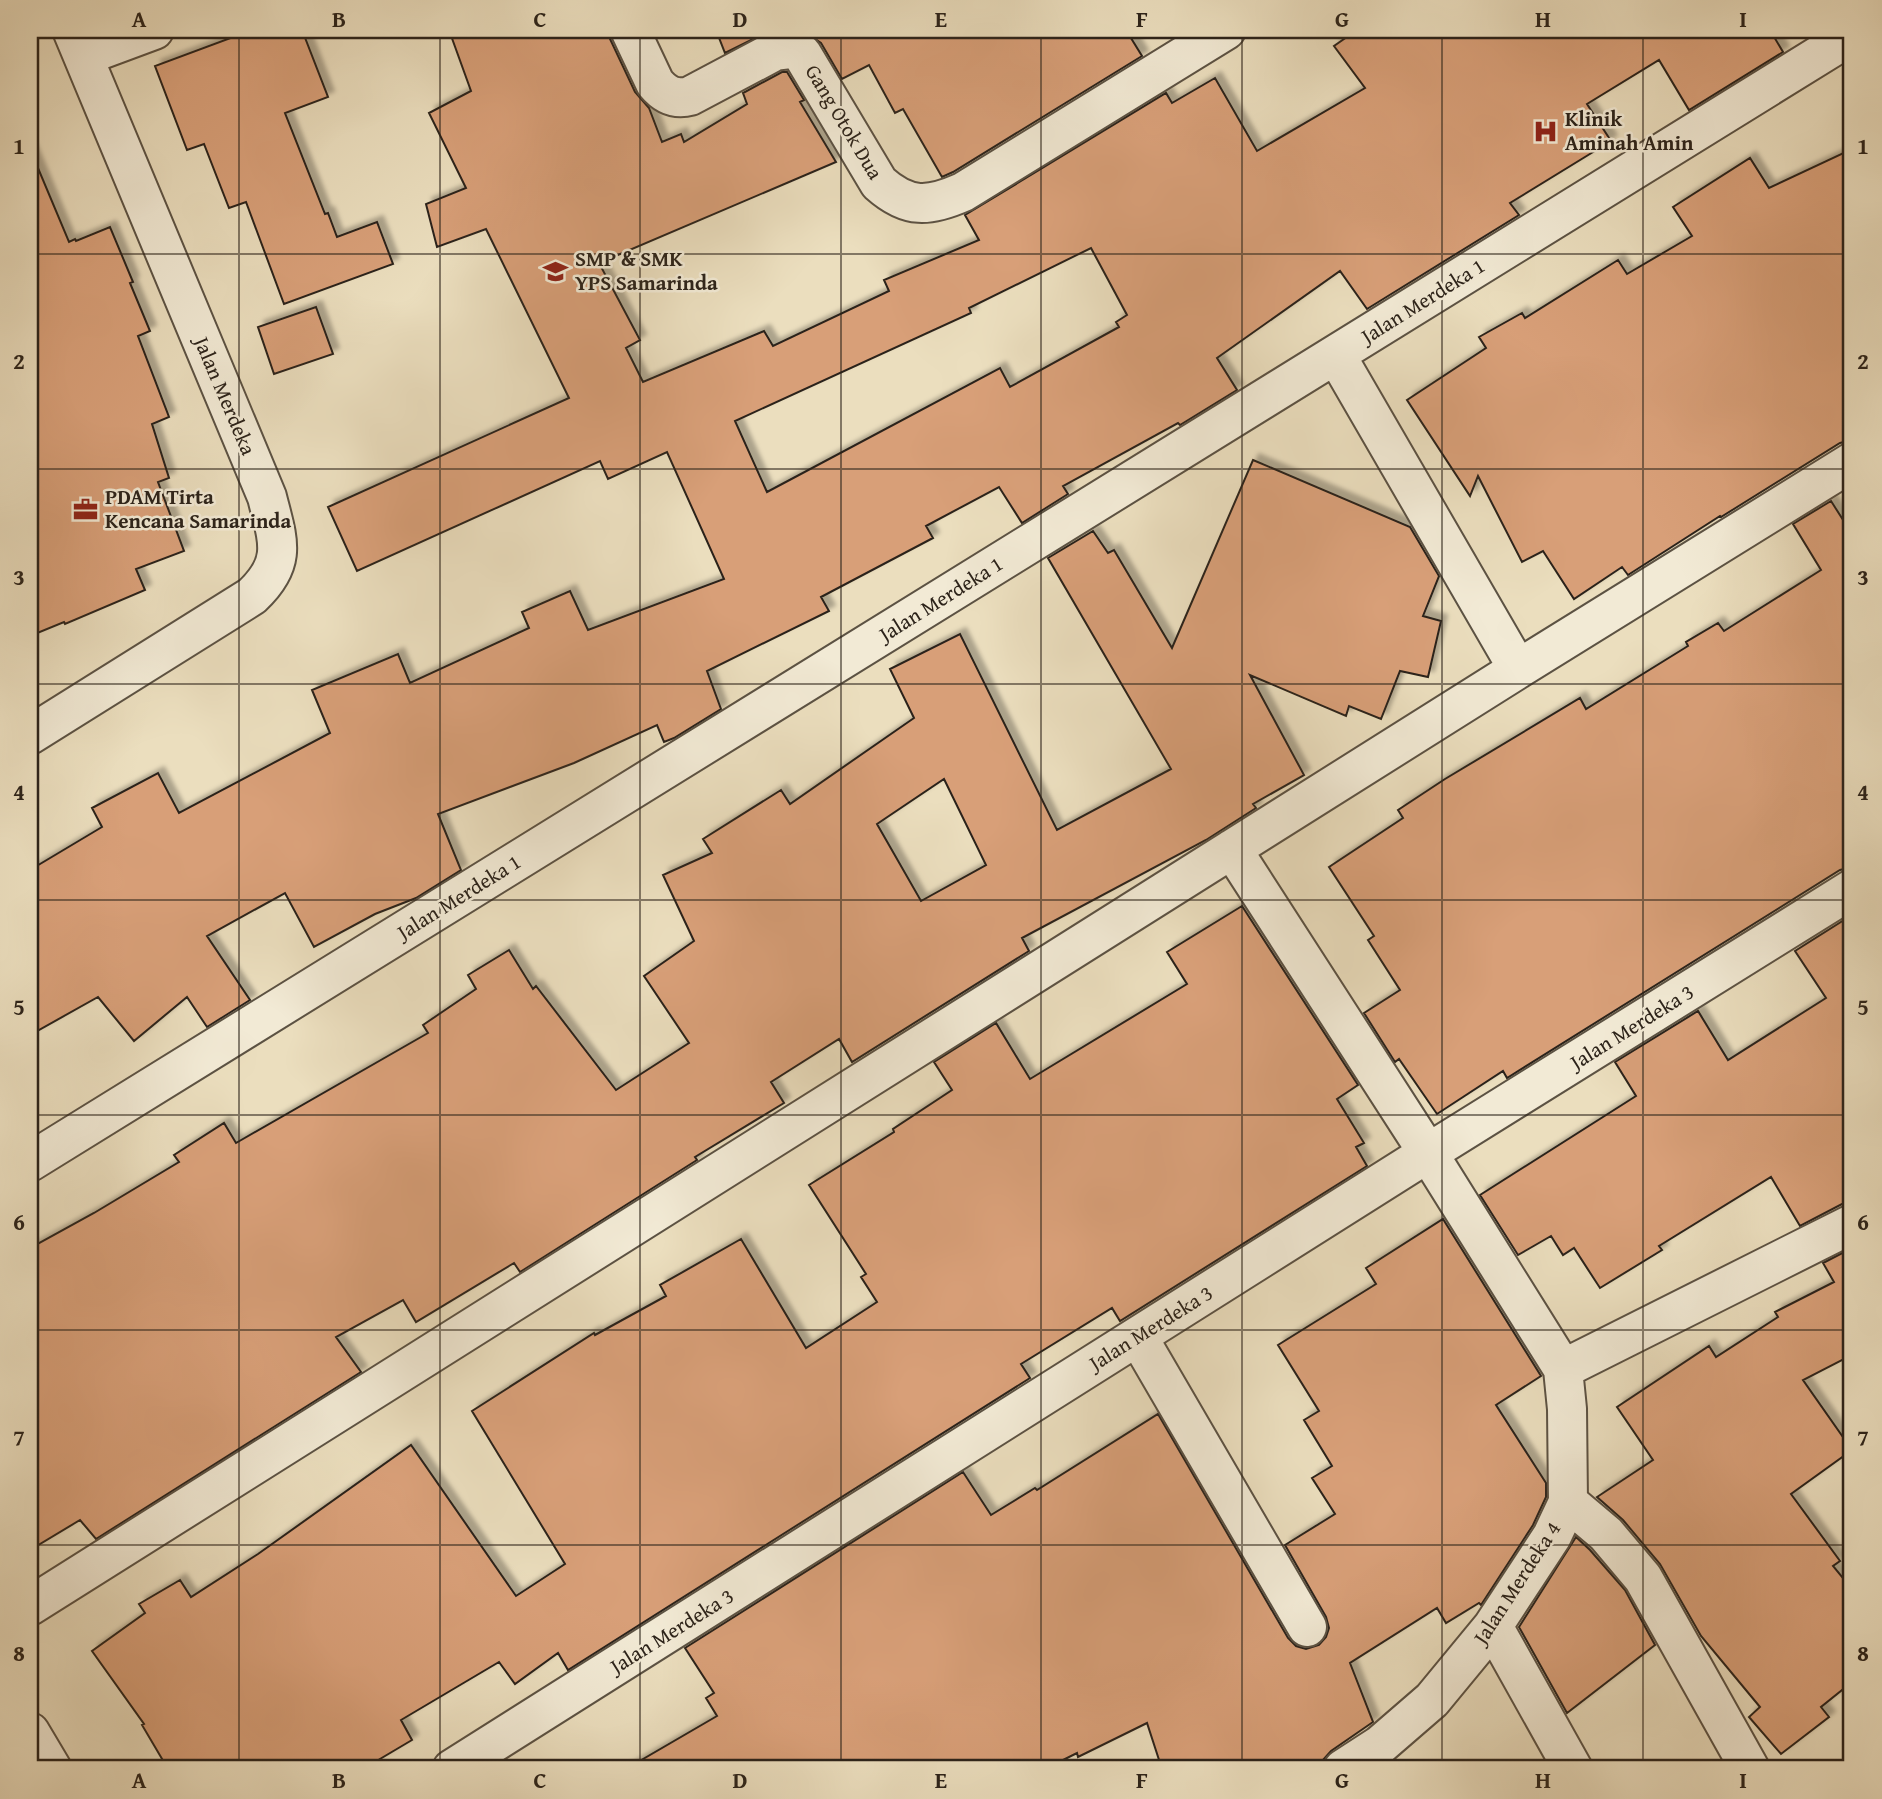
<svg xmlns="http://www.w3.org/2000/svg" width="1882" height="1799" font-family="'Gentium Book Plus',serif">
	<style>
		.building { fill: #d89f78; stroke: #2c231a; stroke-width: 2; fill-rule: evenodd; filter: url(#shadow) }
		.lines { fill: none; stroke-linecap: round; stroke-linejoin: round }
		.minor-casing { stroke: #5c5243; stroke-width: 42 }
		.tertiary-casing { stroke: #5c5243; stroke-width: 42 }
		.minor { stroke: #f2ead5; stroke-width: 38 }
		.tertiary { stroke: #f2ead5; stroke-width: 38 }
		.grid { fill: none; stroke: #2c231a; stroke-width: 2; stroke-opacity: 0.55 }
		.labels { text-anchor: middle; stroke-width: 5; stroke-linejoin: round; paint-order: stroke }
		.poi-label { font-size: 21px; font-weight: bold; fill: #2c231a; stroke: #f2ead5; text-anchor: start }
		.street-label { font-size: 21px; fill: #2c231a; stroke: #f2ead5 }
		.neatline { fill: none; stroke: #2c231a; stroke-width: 2.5 }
		.grid-label { font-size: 23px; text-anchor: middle; font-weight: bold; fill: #2c231a }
	</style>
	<defs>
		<filter id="shadow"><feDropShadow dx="6" dy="-6" stdDeviation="2" flood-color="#0004"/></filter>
	</defs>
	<rect width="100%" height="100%" fill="#ebdebe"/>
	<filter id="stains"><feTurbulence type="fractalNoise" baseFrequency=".00286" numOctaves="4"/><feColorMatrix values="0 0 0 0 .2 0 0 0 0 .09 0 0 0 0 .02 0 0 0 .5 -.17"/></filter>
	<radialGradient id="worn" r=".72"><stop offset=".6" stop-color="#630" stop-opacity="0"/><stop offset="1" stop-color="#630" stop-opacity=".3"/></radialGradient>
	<path class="building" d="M 252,30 L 302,30 L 328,97 L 285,113 L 325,214 L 328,213 L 337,237 L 377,222 L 393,264 L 284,304 L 246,202 L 229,208 L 204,144 L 187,150 L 155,66 Z
		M 449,30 L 608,30 L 610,39 L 635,92 L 649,108 L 662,142 L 681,134 L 684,142 L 747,104 L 743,93 L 782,72 L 787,72 L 804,100 L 800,102 L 836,162 L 599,263 L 640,340 L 626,348 L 643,382 L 764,331 L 773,346 L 889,291 L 884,280 L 979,240 L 965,215 L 1166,93 L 1172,103 L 1215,78 L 1257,151 L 1365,88 L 1334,46 L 1357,30 L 1770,30 L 1783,52 L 1689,110 L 1659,60 L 1587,104 L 1611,141 L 1510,203 L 1519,215 L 1367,309 L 1340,271 L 1217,358 L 1237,390 L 1180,425 L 1178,423 L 1063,486 L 1068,494 L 1022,523 L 999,487 L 926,526 L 933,538 L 821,597 L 829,611 L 707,671 L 721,709 L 674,738 L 664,742 L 657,725 L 574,763 L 438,814 L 461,870 L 416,898 L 375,914 L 314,947 L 285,893 L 207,936 L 250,1000 L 207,1027 L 187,997 L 134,1041 L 98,997 L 30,1035 L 30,870 L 102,827 L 92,808 L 158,773 L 179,813 L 330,733 L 312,690 L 398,654 L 410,683 L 529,628 L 522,612 L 570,591 L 588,630 L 724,579 L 667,452 L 608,479 L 600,461 L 357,571 L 328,507 L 569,398 L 486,229 L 437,247 L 426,204 L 466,188 L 429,113 L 471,91 ZM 1091,248 L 1127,315 L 1116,322 L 1119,327 L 1010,387 L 1000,368 L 767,492 L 735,421 L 971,313 L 969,308 Z
		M 716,30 L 771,30 L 725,53 Z
		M 802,30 L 1126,30 L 1142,56 L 953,172 L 942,177 L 903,109 L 895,113 L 869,65 L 842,79 L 821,43 Z
		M 30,149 L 69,242 L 75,239 L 76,241 L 110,227 L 133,282 L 130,283 L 150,331 L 138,336 L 169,417 L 152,424 L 169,478 L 158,482 L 184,551 L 136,569 L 145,590 L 65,624 L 64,622 L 30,636 Z
		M 1852,149 L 1852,440 L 1840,443 L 1721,517 L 1720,516 L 1628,575 L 1622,567 L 1574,599 L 1543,551 L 1522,562 L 1478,476 L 1470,496 L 1407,400 L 1486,348 L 1479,337 L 1522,313 L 1525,318 L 1618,260 L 1627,274 L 1692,236 L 1673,207 L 1750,158 L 1769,188 Z
		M 316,307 L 333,354 L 274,374 L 258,327 Z
		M 1253,460 L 1410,527 L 1439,576 L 1423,616 L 1441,621 L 1428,677 L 1400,671 L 1381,719 L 1349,706 L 1346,716 L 1250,675 L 1304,775 L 1253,804 L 1256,808 L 1206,840 L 1022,938 L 1029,951 L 852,1062 L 839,1039 L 771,1082 L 784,1103 L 695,1157 L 697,1160 L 520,1272 L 514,1263 L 416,1322 L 403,1300 L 336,1337 L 361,1372 L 96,1539 L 80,1520 L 30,1550 L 30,1248 L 94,1213 L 179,1162 L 174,1155 L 224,1123 L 236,1143 L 428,1033 L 423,1025 L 476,989 L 468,975 L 509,950 L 533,989 L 536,986 L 616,1090 L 689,1043 L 644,976 L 694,941 L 663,875 L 712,853 L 703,839 L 781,790 L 790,804 L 914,718 L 890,669 L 960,634 L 1057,830 L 1171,769 L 1048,558 L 1093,531 L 1108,553 L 1114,550 L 1172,648 ZM 944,779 L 986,865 L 921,901 L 877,824 Z
		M 1831,501 L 1852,534 L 1852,867 L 1840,870 L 1507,1078 L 1503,1071 L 1437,1114 L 1399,1059 L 1395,1062 L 1364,1013 L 1400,990 L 1368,940 L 1374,936 L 1329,867 L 1403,818 L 1398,810 L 1445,779 L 1580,698 L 1586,709 L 1688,646 L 1686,642 L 1718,623 L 1724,631 L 1821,570 L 1793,524 Z
		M 1242,906 L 1358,1085 L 1337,1099 L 1364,1143 L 1356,1147 L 1367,1166 L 1120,1321 L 1112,1308 L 1021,1364 L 1030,1378 L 568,1670 L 558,1653 L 515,1684 L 499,1662 L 401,1720 L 412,1740 L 363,1769 L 168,1769 L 142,1725 L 144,1724 L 92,1651 L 145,1613 L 139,1604 L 180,1580 L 191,1597 L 258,1554 L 411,1445 L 516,1596 L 565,1564 L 472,1411 L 594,1333 L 595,1335 L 666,1296 L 660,1285 L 741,1239 L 806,1348 L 877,1302 L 861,1277 L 866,1274 L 809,1185 L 894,1132 L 893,1129 L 952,1090 L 934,1062 L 996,1023 L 1030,1079 L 1187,984 L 1167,952 Z
		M 1852,915 L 1852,1202 L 1842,1204 L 1800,1226 L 1771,1177 L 1659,1246 L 1662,1250 L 1600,1288 L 1574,1248 L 1563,1255 L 1551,1236 L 1518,1255 L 1480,1195 L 1636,1096 L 1615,1062 L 1698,1011 L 1728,1060 L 1826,998 L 1795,951 Z
		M 1443,1219 L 1541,1376 L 1496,1405 L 1546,1483 L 1546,1497 L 1533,1525 L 1481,1605 L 1479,1603 L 1446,1623 L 1437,1608 L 1350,1663 L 1373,1722 L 1331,1751 L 1323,1760 L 1300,1769 L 1162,1769 L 1147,1723 L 1078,1757 L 1077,1753 L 1045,1769 L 626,1769 L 717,1716 L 706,1698 L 714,1693 L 685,1648 L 963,1472 L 991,1515 L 1035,1488 L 1037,1490 L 1158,1414 L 1288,1638 L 1296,1646 L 1306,1649 L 1319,1645 L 1326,1637 L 1329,1628 L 1326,1617 L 1285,1545 L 1335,1514 L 1312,1478 L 1332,1466 L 1304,1420 L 1319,1411 L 1278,1345 L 1376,1284 L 1366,1268 Z
		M 1852,1248 L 1852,1355 L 1803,1380 L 1852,1450 L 1791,1494 L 1840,1561 L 1833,1566 L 1852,1589 L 1852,1682 L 1821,1707 L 1829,1717 L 1781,1754 L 1749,1717 L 1760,1707 L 1701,1636 L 1660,1564 L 1623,1520 L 1597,1497 L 1653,1460 L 1617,1407 L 1709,1346 L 1716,1357 L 1778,1317 L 1775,1312 L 1834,1282 L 1823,1263 Z
		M 1576,1537 L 1590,1550 L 1625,1590 L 1655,1645 L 1567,1713 L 1519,1627 Z"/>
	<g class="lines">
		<defs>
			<path id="minor" d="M 630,30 L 655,83 C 665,95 675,100 690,96 L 775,51 L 792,49 L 802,54 L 879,183 C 908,209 929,207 963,192 L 1226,30
				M 84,56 L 154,30
				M 1336,355 L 1518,669
				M 1232,849 L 1428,1153 L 1563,1369
				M 30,1162 L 1852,35
				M 1138,1337 L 1307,1627
				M 1568,1502 L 1606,1534 L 1643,1578 L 1750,1769
				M 30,1606 L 1518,669 L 1852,462
				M 1493,1626 L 1573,1769
				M 30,1732 L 52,1769
				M 452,1769 L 1428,1153 L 1852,889
				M 1343,1769 L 1380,1745 L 1432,1700 L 1493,1626 L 1552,1536 L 1568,1502 L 1567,1409 L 1563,1369 L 1852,1224"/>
			<path id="tertiary" d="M 30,735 L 252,596 C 288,562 278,541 267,497 L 72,30"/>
		</defs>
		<use href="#minor" class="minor-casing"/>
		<use href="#tertiary" class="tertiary-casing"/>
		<use href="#minor" class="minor"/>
		<use href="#tertiary" class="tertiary"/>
	</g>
	<path class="grid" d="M 239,30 L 239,1769M 440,30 L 440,1769M 640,30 L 640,1769M 841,30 L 841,1769M 1041,30 L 1041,1769M 1242,30 L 1242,1769M 1442,30 L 1442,1769M 1643,30 L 1643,1769M 30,254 L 1852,254M 30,469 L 1852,469M 30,684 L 1852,684M 30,900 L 1852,900M 30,1115 L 1852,1115M 30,1330 L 1852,1330M 30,1545 L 1852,1545"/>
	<defs>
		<symbol id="hospital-bare" viewBox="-9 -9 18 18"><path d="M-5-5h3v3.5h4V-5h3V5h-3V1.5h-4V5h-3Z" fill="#8f2418" stroke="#f2ead5" stroke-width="2.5" paint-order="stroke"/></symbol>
		<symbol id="school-bare" viewBox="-9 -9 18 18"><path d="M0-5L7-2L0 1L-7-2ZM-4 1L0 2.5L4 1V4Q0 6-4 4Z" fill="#8f2418" stroke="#f2ead5" stroke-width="2.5" paint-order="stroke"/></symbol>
		<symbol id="office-bare" viewBox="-9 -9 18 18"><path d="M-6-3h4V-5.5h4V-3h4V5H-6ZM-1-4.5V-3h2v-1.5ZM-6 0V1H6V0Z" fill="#8f2418" stroke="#f2ead5" stroke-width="2.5" paint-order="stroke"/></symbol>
	</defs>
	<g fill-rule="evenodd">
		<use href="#hospital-bare" x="1528" y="114" width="35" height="35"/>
		<use href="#school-bare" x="538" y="254" width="35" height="35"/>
		<use href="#office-bare" x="68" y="492" width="35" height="35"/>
	</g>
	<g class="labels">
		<g class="poi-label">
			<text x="1565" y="126">Klinik<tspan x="1565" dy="24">Aminah Amin</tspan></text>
			<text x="575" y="266">SMP &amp; SMK<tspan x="575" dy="24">YPS Samarinda</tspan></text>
			<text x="105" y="504">PDAM Tirta<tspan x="105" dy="24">Kencana Samarinda</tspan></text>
		</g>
		<g class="street-label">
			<text transform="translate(844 122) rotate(59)" y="7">Gang Otok Dua</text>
			<text transform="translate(1423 301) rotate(-32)" y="7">Jalan Merdeka 1</text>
			<text transform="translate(225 396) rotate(67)" y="7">Jalan Merdeka</text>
			<text transform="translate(941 599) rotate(-32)" y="7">Jalan Merdeka 1</text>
			<text transform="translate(459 897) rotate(-32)" y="7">Jalan Merdeka 1</text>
			<text transform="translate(1632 1027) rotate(-32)" y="7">Jalan Merdeka 3</text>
			<text transform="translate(1151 1328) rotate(-32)" y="7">Jalan Merdeka 3</text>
			<text transform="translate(1517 1583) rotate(-57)" y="7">Jalan Merdeka 4</text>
			<text transform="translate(672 1631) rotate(-32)" y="7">Jalan Merdeka 3</text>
		</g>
	</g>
	<rect width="1882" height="1799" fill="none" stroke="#ebdebe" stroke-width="77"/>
	<rect x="38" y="38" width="1805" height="1722" class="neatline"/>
	<g class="grid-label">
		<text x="139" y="27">A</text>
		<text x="339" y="27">B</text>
		<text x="540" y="27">C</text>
		<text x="740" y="27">D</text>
		<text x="941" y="27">E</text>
		<text x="1142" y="27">F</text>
		<text x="1342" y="27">G</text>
		<text x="1543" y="27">H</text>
		<text x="1743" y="27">I</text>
		<text x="19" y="154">1</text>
		<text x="1863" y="154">1</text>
		<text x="19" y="369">2</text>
		<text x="1863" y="369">2</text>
		<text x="19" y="585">3</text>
		<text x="1863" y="585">3</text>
		<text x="19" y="800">4</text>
		<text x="1863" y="800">4</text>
		<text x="19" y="1015">5</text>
		<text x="1863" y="1015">5</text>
		<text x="19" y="1230">6</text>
		<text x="1863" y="1230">6</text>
		<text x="19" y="1446">7</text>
		<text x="1863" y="1446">7</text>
		<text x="19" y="1661">8</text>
		<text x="1863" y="1661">8</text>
		<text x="139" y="1788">A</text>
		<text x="339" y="1788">B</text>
		<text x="540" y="1788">C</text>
		<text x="740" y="1788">D</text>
		<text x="941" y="1788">E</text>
		<text x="1142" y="1788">F</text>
		<text x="1342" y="1788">G</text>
		<text x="1543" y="1788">H</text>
		<text x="1743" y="1788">I</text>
	</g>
	<rect width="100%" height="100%" filter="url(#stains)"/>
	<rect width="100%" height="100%" fill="url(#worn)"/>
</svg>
